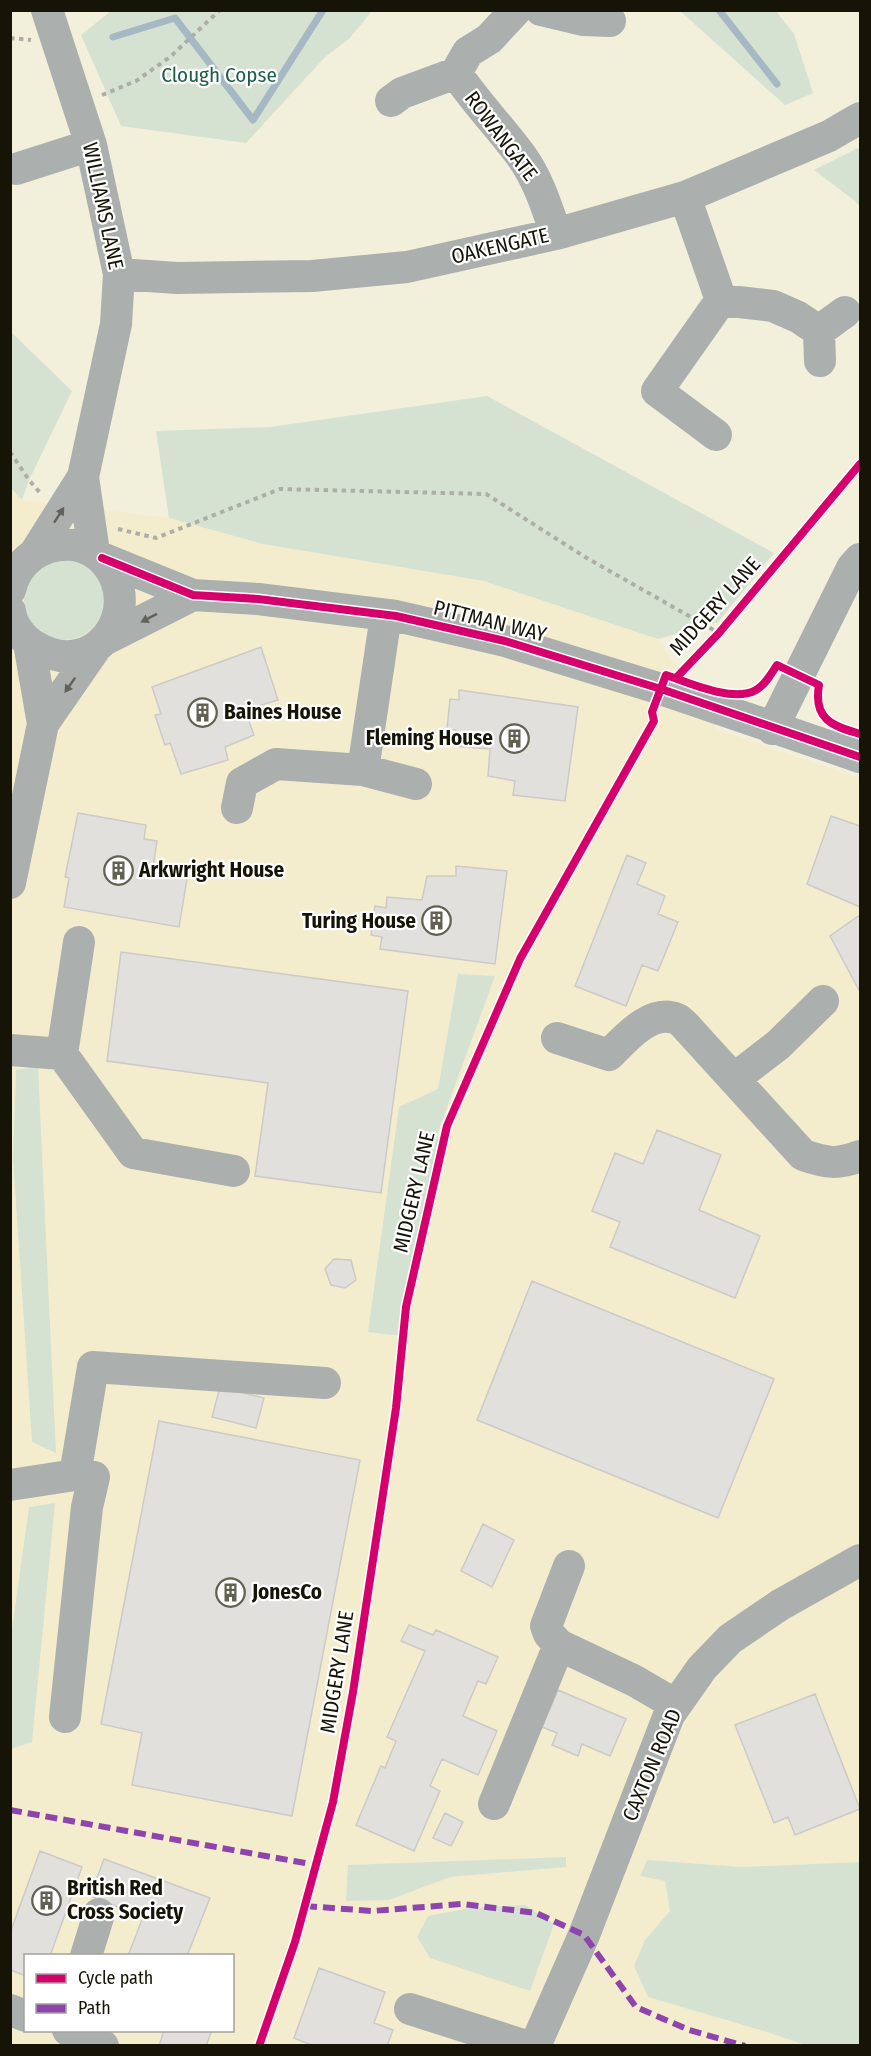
<svg xmlns="http://www.w3.org/2000/svg" width="871" height="2056" font-family="'Fira Sans Condensed',sans-serif">
	<style>
		.built { fill: #f4edcd; fill-rule: evenodd }
		.green { fill: #d5e2d2 }
		.lines { fill: none; stroke-linecap: round; stroke-linejoin: round }
		.stream { stroke: #a5b8c3; stroke-width: 7 }
		.building { fill: #e2e0dd; stroke: #cbcac7; stroke-width: 1.5 }
		.path { stroke: #aeaea8; stroke-width: 4; stroke-dasharray: 4.5 4.5; stroke-linecap: butt }
		.minor { stroke: #abb0af; stroke-width: 32 }
		.quiet { stroke: #8e44ad; stroke-width: 6; stroke-dasharray: 12 6; stroke-linecap: butt }
		.cycleway-casing { stroke: #fff; stroke-width: 11 }
		.cycleway { stroke: #d6006c; stroke-width: 8 }
		.oneway { fill: #60625b }
		.labels { text-anchor: middle; stroke-width: 4.5; stroke-linejoin: round; paint-order: stroke }
		.park-label { font-size: 21px; fill: #1d5e45; stroke: #fff }
		.street-label { font-size: 21px; fill: #161407; stroke: #fff }
		.poi-label { font-size: 21px; font-weight: bold; fill: #161407; stroke: #fff; text-anchor: start }
	</style>
	<rect width="100%" height="100%" fill="#f2efdb"/>
	<path class="built" d="M 10,488 L 23,500 L 169,518 L 263,544 L 484,581 L 658,639 L 718,730 L 860,778 L 860,1862 L 742,1867 L 647,1860 L 665,1881 L 670,1911 L 645,1940 L 764,2031 L 806,2045 L 11,2045 L 11,1749 L 32,1742 L 29,1507 L 11,1636 ZM 493,980 L 437,1136 L 443,1148 L 422,1214 L 409,1337 L 368,1332 L 438,1089 L 456,984 ZM 37,1067 L 32,1441 L 13,1159 L 16,1070 ZM 566,1857 L 566,1867 L 450,1877 L 346,1900 L 349,1865 ZM 525,1905 L 553,1924 L 530,1990 L 430,1958 L 428,1916 L 469,1908 ZM 26,1956 L 232,1956 L 232,2030 L 26,2030 Z"/>
	<path class="green" d="M 111,11 L 111,10 L 372,11 L 349,39 L 325,57 L 246,143 L 121,126 L 81,35 Z
		M 680,11 L 776,11 L 794,34 L 813,93 L 785,105 Z
		M 858,148 L 860,153 L 860,207 L 855,201 L 814,170 Z
		M 10,331 L 72,391 L 29,480 L 22,500 L 11,488 Z
		M 487,396 L 774,553 L 718,622 L 658,639 L 484,581 L 263,544 L 169,518 L 156,431 L 270,427 Z
		M24 600a40 40 0 1 1 80 0a40 40 0 1 1-80 0Z
		M 458,974 L 495,976 L 437,1135 L 443,1148 L 422,1214 L 409,1337 L 368,1332 L 399,1107 L 438,1089 Z
		M 38,1067 L 56,1453 L 32,1442 L 13,1159 L 16,1070 Z
		M 55,1503 L 32,1742 L 11,1749 L 11,1636 L 29,1507 Z
		M 566,1857 L 566,1867 L 450,1877 L 389,1900 L 346,1901 L 348,1865 Z
		M 647,1860 L 742,1867 L 860,1862 L 860,2045 L 806,2045 L 764,2031 L 648,1997 L 634,1966 L 645,1940 L 670,1911 L 665,1881 L 640,1876 Z
		M 525,1905 L 554,1924 L 530,1991 L 430,1958 L 417,1937 L 428,1916 L 469,1908 Z"/>
	<g class="lines">
		<path class="stream" d="M 719,10 L 777,84
			M 113,37 L 175,18 L 253,120 L 323,10"/>
	</g>
	<path class="building" d="M 261,647 L 278,700 L 245,710 L 254,735 L 225,747 L 228,760 L 181,774 L 170,743 L 165,745 L 155,715 L 161,714 L 152,687 Z
		M 459,690 L 578,707 L 565,801 L 513,795 L 515,781 L 488,776 L 490,749 L 454,746 L 456,730 L 447,729 L 450,699 L 459,700 Z
		M 78,813 L 146,825 L 144,839 L 157,841 L 153,867 L 188,873 L 179,927 L 64,907 L 69,878 L 65,877 Z
		M 831,816 L 860,826 L 860,907 L 807,884 Z
		M 627,855 L 646,863 L 637,884 L 665,896 L 658,914 L 678,922 L 658,971 L 642,965 L 626,1006 L 575,986 Z
		M 456,866 L 507,871 L 495,964 L 380,949 L 382,937 L 371,935 L 375,906 L 386,908 L 387,897 L 422,900 L 427,876 L 456,876 Z
		M 860,915 L 860,992 L 830,936 Z
		M 121,952 L 408,991 L 381,1193 L 255,1176 L 268,1083 L 107,1061 Z
		M 657,1130 L 721,1155 L 699,1210 L 760,1236 L 735,1298 L 610,1247 L 620,1222 L 592,1211 L 615,1153 L 643,1164 Z
		M 334,1259 L 351,1260 L 356,1280 L 345,1288 L 331,1285 L 325,1269 Z
		M 532,1281 L 774,1379 L 718,1518 L 477,1420 Z
		M 220,1387 L 264,1398 L 256,1428 L 212,1417 Z
		M 159,1421 L 360,1460 L 292,1816 L 132,1785 L 142,1733 L 101,1724 Z
		M 483,1524 L 514,1540 L 492,1587 L 461,1571 Z
		M 409,1625 L 433,1635 L 436,1630 L 498,1657 L 486,1684 L 478,1681 L 463,1716 L 497,1731 L 478,1775 L 442,1759 L 430,1786 L 440,1791 L 414,1851 L 356,1825 L 381,1766 L 385,1768 L 396,1741 L 387,1737 L 425,1651 L 401,1641 Z
		M 558,1690 L 626,1719 L 610,1756 L 582,1744 L 578,1756 L 552,1745 L 557,1733 L 542,1727 Z
		M 815,1694 L 860,1809 L 795,1835 L 788,1817 L 774,1823 L 735,1725 Z
		M 445,1813 L 463,1822 L 451,1846 L 433,1838 Z
		M 40,1851 L 82,1867 L 50,1956 L 26,1956 L 26,1976 L 10,1970 L 10,1933 Z
		M 104,1859 L 210,1898 L 187,1956 L 128,1956 L 143,1917 L 90,1896 Z
		M 319,1968 L 385,1992 L 374,2023 L 393,2030 L 387,2046 L 314,2046 L 294,2038 Z
		M 164,2030 L 212,2030 L 206,2046 L 159,2046 Z"/>
	<g class="lines">
		<path class="path" d="M 10,38 L 31,40
			M 102,95 L 136,81 L 170,57 L 220,10
			M 10,452 L 29,480 L 42,495
			M 118,529 L 156,538 L 280,489 L 486,494 L 585,557 L 719,633"/>
		<path class="minor" d="M 47,10 L 91,145 L 119,274 L 116,324 L 83,477 L 94,552
			M 516,10 L 489,39 L 468,52 L 456,73 C 476,103 501,128 522,157 C 539,181 547,208 556,234
			M 541,10 L 583,20 L 610,21
			M 391,101 L 402,93 L 456,73
			M 16,169 L 91,145
			M 685,197 L 721,300 L 657,391 L 716,435
			M 119,274 L 177,278 L 312,276 L 407,267 L 556,234 L 685,197 L 829,136 L 860,118
			M 721,300 L 773,306 L 798,317 L 819,331
			M 820,361 L 819,331 L 845,312
			M 35,553 L 83,477
			M 102,558 L 193,595 L 258,599 L 396,616 L 505,641 L 661,689 L 860,757
			M 10,590 C 17,559 44,542 74,545 C 86,547 98,554 106,563 C 146,613 92,681 36,647 C 23,640 12,626 10,611
			M 104,640 L 193,595
			M 43,724 L 97,646
			M 772,729 L 852,568 L 860,559
			M 363,770 L 416,784
			M 237,808 L 242,783 L 276,764 L 363,770 L 386,615
			M 10,883 L 43,724 L 29,643
			M 557,1038 L 609,1055 C 625,1039 651,1008 677,1019 C 682,1021 687,1028 691,1032 L 803,1155 C 827,1163 837,1165 860,1156
			M 10,1050 L 62,1054 L 79,942
			M 62,1054 L 133,1153 L 234,1171
			M 734,1079 L 778,1045 L 823,1001
			M 75,1475 L 93,1367 L 325,1383
			M 10,1485 L 75,1475 L 94,1477 L 87,1507 L 65,1717
			M 569,1566 L 546,1626 L 549,1634 L 559,1645 L 635,1681 L 676,1705
			M 494,1804 L 559,1645
			M 86,1956 L 99,1914
			M 410,2009 L 526,2046
			M 10,2010 L 26,2016
			M 68,2030 L 103,2046
			M 535,2046 L 584,1935 L 669,1715 L 702,1668 L 730,1639 L 780,1605 L 860,1560"/>
		<path class="quiet" d="M 10,1810 L 316,1865
			M 305,1906 L 372,1911 L 462,1904 L 536,1913 L 584,1935 L 636,2007 L 689,2030 L 745,2046"/>
		<defs>
			<path id="cycleway" d="M 102,558 L 193,595 L 258,599 L 396,616 L 505,641 L 661,689 L 860,757
				M 676,678 L 719,633 L 860,464
				M 259,2046 L 295,1942 L 333,1802 L 353,1692 L 396,1408 L 406,1307 L 447,1126 L 520,959 L 654,721 L 652,712 L 666,675 C 689,683 734,703 756,690 C 766,684 771,674 777,665 L 819,685 C 813,719 832,726 860,734"/>
		</defs>
		<use href="#cycleway" class="cycleway-casing"/>
		<use href="#cycleway" class="cycleway"/>
	</g>
	<defs><path id="oneway-solid" d="M-6-.8H1V-3.2L6.5 0L1 3.2V.8H-6Z" transform="scale(1.5)"/></defs>
	<g class="oneway">
		<use href="#oneway-solid" transform="translate(59 515) rotate(-57)"/>
		<use href="#oneway-solid" transform="translate(149 618) rotate(153)"/>
		<use href="#oneway-solid" transform="translate(70 685) rotate(125)"/>
	</g>
	<defs>
		<symbol id="building-ring" viewBox="-11 -11 22 22"><circle r="9.5" fill="#fff" stroke="#636151" stroke-width="1.5"/><path d="M-4-6H4V6H1V3H-1V6H-4ZM-2.5-4.3h1.7v1.8h-1.7ZM.8-4.3h1.7v1.8H.8ZM-2.5-1h1.7V.8h-1.7ZM.8-1h1.7V.8H.8Z" fill="#636151"/></symbol>
	</defs>
	<g fill-rule="evenodd">
		<use href="#building-ring" x="186" y="696" width="33" height="33"/>
		<use href="#building-ring" x="498" y="722" width="33" height="33"/>
		<use href="#building-ring" x="102" y="854" width="33" height="33"/>
		<use href="#building-ring" x="420" y="904" width="33" height="33"/>
		<use href="#building-ring" x="214" y="1576" width="33" height="33"/>
		<use href="#building-ring" x="30" y="1884" width="33" height="33"/>
	</g>
	<g class="labels">
		<g class="park-label">
			<text x="219" y="82">Clough Copse</text>
		</g>
		<g class="street-label">
			<text transform="translate(501 136) rotate(53)" y="7">ROWANGATE</text>
			<text transform="translate(103 206) rotate(78)" y="7">WILLIAMS LANE</text>
			<text transform="translate(500 246) rotate(-13)" y="7">OAKENGATE</text>
			<text transform="translate(715 606) rotate(-48)" y="7">MIDGERY LANE</text>
			<text transform="translate(490 621) rotate(14)" y="7">PITTMAN WAY</text>
			<text transform="translate(414 1192) rotate(-77)" y="7">MIDGERY LANE</text>
			<text transform="translate(337 1672) rotate(-81)" y="7">MIDGERY LANE</text>
			<text transform="translate(652 1765) rotate(-67)" y="7">CAXTON ROAD</text>
		</g>
		<g class="poi-label">
			<text x="224" y="719">Baines House</text>
			<text x="493" y="745" text-anchor="end">Fleming House</text>
			<text x="139" y="877">Arkwright House</text>
			<text x="416" y="928" text-anchor="end">Turing House</text>
			<text x="252" y="1599">JonesCo</text>
			<text x="67" y="1895">British Red<tspan x="67" dy="24">Cross Society</tspan></text>
		</g>
	</g>
	<rect width="871" height="2056" fill="none" stroke="#161407" stroke-width="24"/>
	<rect x="24" y="1954" width="210" height="78" fill="#ffffff" stroke="#a2a19c" stroke-width="1.5"/>
	<rect x="36" y="1974" width="30" height="9" fill="#d6006c" stroke="#a2a19c" stroke-width="1.5"/>
	<text x="78" y="1984" font-size="18" fill="#161407">Cycle path</text>
	<rect x="36" y="2004" width="30" height="9" fill="#8e44ad" stroke="#a2a19c" stroke-width="1.5"/>
	<text x="78" y="2014" font-size="18" fill="#161407">Path</text>
</svg>
